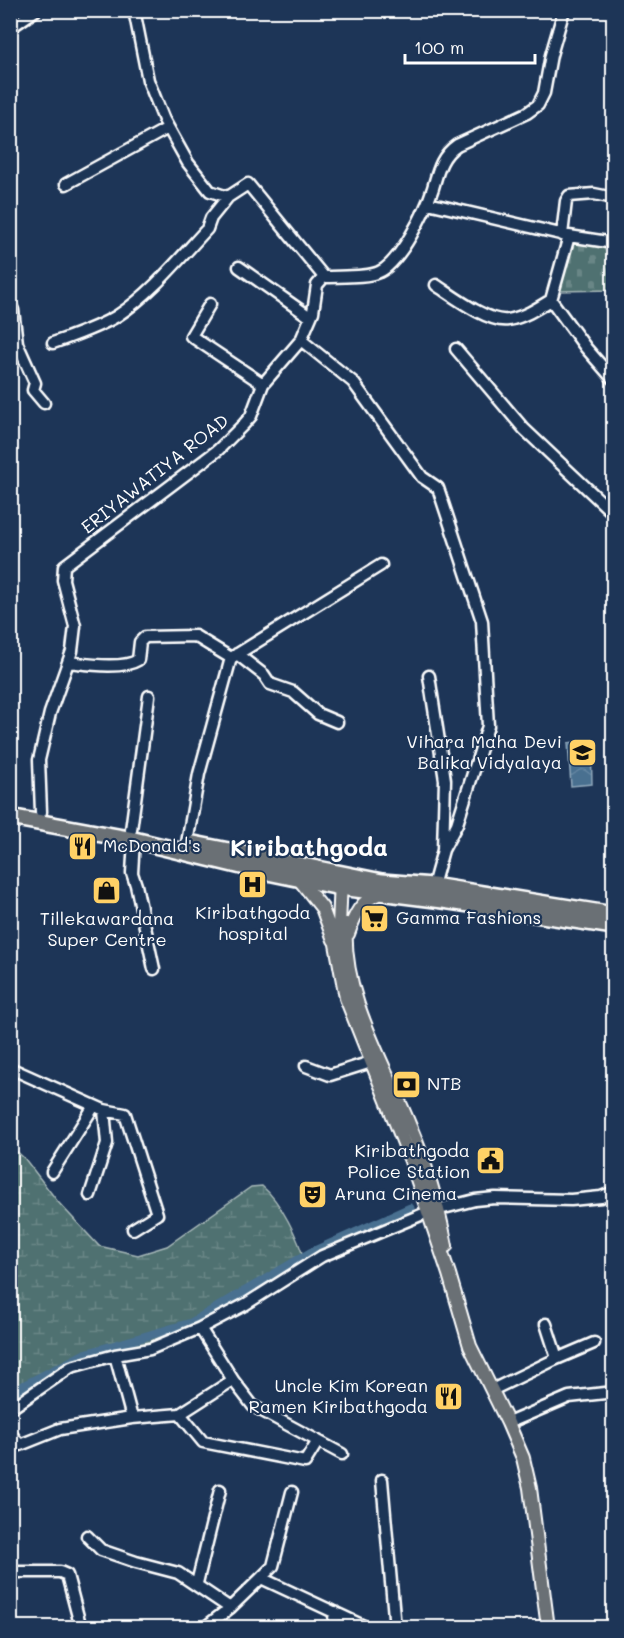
<svg xmlns="http://www.w3.org/2000/svg" width="624" height="1638" font-family="Mali,sans-serif">
	<style>
		.wetland { fill: url(#wetland-marsh); stroke: #a7b8b8; stroke-width: 1.5 }
		.cemetery { fill: url(#cemetery-stones); stroke: #a7b8b8; stroke-width: 1.5 }
		.water { fill: url(#water-waves); stroke: #91a9bc; stroke-width: 1.5 }
		.lines { fill: none; stroke-linecap: round; stroke-linejoin: round }
		.canal { stroke: #486f90; stroke-width: 9 }
		.minor-casing { stroke: #fff; stroke-width: 15 }
		.major-casing { stroke: #fff; stroke-width: 16 }
		.highway-casing { stroke: #fff; stroke-width: 20 }
		.minor { stroke: #1d3557; stroke-width: 10 }
		.major { stroke: #6a7074; stroke-width: 12 }
		.highway { stroke: #6a7074; stroke-width: 15 }
		.labels { text-anchor: middle; stroke-width: 4.5; stroke-linejoin: round; paint-order: stroke }
		.street-label { font-size: 18px; fill: #fff; stroke: #1d3557 }
		.poi-label { font-size: 18px; fill: #fff; stroke: #1d3557; text-anchor: start }
		.district-label { font-size: 24px; font-weight: bold; fill: #fff; stroke: #1d3557 }
	</style>
	<defs>
		<pattern id="wetland-marsh" width="20" height="14" patternUnits="userSpaceOnUse" patternTransform="scale(1.5)"><rect width="20" height="14" fill="#4f7171"/><path d="M1 5h8M5 5V1M11 12h8M15 12V8" fill="none" stroke="#698686"/></pattern>
		<pattern id="cemetery-stones" width="16" height="16" patternUnits="userSpaceOnUse" patternTransform="scale(1.5)"><rect width="16" height="16" fill="#4f7171"/><path d="M2 7V4a2 2 0 0 1 4 0v3zM10 15v-3a2 2 0 0 1 4 0v3z" fill="#698686"/></pattern>
		<pattern id="water-waves" width="16" height="10" patternUnits="userSpaceOnUse" patternTransform="scale(1.5)"><rect width="16" height="10" fill="#486f90"/><path d="M0 5q4-4 8 0t8 0" fill="none" stroke="#6385a1"/></pattern>
	</defs>
	<rect width="100%" height="100%" fill="#1d3557"/>
	<filter id="ink" filterUnits="userSpaceOnUse"><feTurbulence type="fractalNoise" baseFrequency=".0167" numOctaves="2"/><feDisplacementMap in="SourceGraphic" scale="12" xChannelSelector="R" yChannelSelector="G"/><feConvolveMatrix kernelMatrix="1 2 1 2 8 2 1 2 1" color-interpolation-filters="sRGB"/></filter>
	<g filter="url(#ink)">
		<path class="wetland" d="M 11,1146 L 25,1159 L 58,1202 L 99,1246 L 138,1255 L 167,1246 L 251,1187 L 262,1186 C 281,1202 299,1239 305,1263 L 230,1309 L 171,1338 L 75,1362 L 11,1405 Z"/>
		<path class="cemetery" d="M 570,242 L 613,248 L 613,290 L 559,291 Z"/>
		<path class="water" d="M 591,740 L 592,784 L 571,786 L 568,743 Z"/>
		<g class="lines">
			<path class="canal" d="M 10,1396 L 23,1386 L 85,1354 L 191,1323 L 312,1252 L 410,1208"/>
			<defs>
				<path id="minor" d="M 134,10 L 148,80 L 164,120 L 188,163 L 210,191 L 228,197 L 248,184 L 324,277
					M 10,28 L 36,10
					M 66,184 L 168,128
					M 428,203 L 569,236 L 614,243
					M 562,235 L 566,201 L 569,196 L 594,194 L 614,198
					M 569,236 L 551,300 L 586,348 L 614,380
					M 239,267 L 310,317
					M 436,285 C 453,296 488,323 508,320 C 524,317 538,308 551,300
					M 10,304 L 13,310 L 17,343 L 35,383 L 33,390 L 44,403
					M 210,304 L 191,336 L 263,384
					M 301,340 L 353,382 L 422,477 L 438,488 L 482,621 L 488,726 L 457,824 L 443,850
					M 53,343 C 75,335 97,328 117,316 C 152,293 179,259 207,229 L 211,218 L 228,197
					M 456,349 L 524,429 L 614,514
					M 237,654 L 264,675 L 270,684 L 293,692 L 318,714 L 337,722
					M 68,662 C 86,664 122,670 138,660 L 140,642 L 145,637 L 195,636 L 231,658
					M 429,676 L 445,780 L 443,850 L 433,886
					M 41,812 L 39,760 L 50,713 L 72,651 L 75,626 L 63,580 L 64,566 L 218,450 L 244,424 L 251,416 L 263,384 L 301,340 L 313,312 L 317,285 L 324,277 C 339,276 366,278 379,272 C 400,263 426,210 433,188 C 438,171 441,156 457,145 L 527,113 L 538,105 L 544,93 L 551,55 L 564,10
					M 131,830 L 149,696
					M 134,840 L 132,873 L 136,885 L 154,969
					M 187,843 L 199,774 L 231,658 L 381,565
					M 306,1066 L 330,1075 L 371,1062
					M 10,1068 L 104,1110 L 107,1143 L 90,1195
					M 104,1110 L 125,1114 L 157,1214 L 133,1229
					M 52,1172 L 94,1106
					M 546,1324 L 557,1358
					M 233,1380 L 253,1406 L 342,1454
					M 492,1390 L 554,1360 L 594,1343
					M 10,1409 L 71,1367 L 115,1355 L 150,1349 L 200,1328 L 246,1304 L 322,1256 L 428,1212 L 475,1200 L 495,1198 L 571,1200 L 601,1197 L 614,1192
					M 180,1414 L 203,1442 L 305,1462 L 318,1441
					M 132,1418 L 180,1414 L 233,1380 L 200,1328
					M 508,1423 L 569,1397 L 614,1392
					M 10,1433 L 20,1445 L 60,1429 L 132,1418 L 115,1355
					M 382,1480 L 395,1628
					M 87,1536 L 101,1550 L 136,1562 L 178,1573 L 230,1608
					M 10,1572 L 60,1572 L 67,1575 L 81,1628
					M 261,1578 L 273,1566 L 292,1492
					M 197,1583 L 220,1490
					M 204,1628 L 230,1608 L 261,1578 L 368,1628
					M 333,1628 L 335,1612"/>
				<path id="major" d="M 299,879 L 322,908 L 334,940
					M 341,880 L 339,926 L 336,944 L 346,998 L 411,1161 L 449,1274 L 470,1346 L 508,1423 L 523,1458 L 530,1488 L 548,1628
					M 346,924 C 341,994 383,1061 409,1124 C 426,1163 438,1205 446,1246
					M 348,934 C 354,917 361,899 381,893"/>
				<path id="highway" d="M 10,817 L 134,840 L 258,870 L 340,887 L 443,900 L 614,926
					M 194,844 L 382,882 L 433,886 L 614,915"/>
			</defs>
			<use href="#minor" class="minor-casing"/>
			<use href="#major" class="major-casing"/>
			<use href="#highway" class="highway-casing"/>
			<use href="#minor" class="minor"/>
			<use href="#major" class="major"/>
			<use href="#highway" class="highway"/>
		</g>
	</g>
	<defs>
		<symbol id="school-square" viewBox="-11 -11 22 22"><rect x="-9" y="-9" width="18" height="18" rx="4" fill="#ffd166" stroke="#1d3557"/><path d="M0-5L7-2L0 1L-7-2ZM-4 1L0 2.5L4 1V4Q0 6-4 4Z" fill="#111"/></symbol>
		<symbol id="restaurant-square" viewBox="-11 -11 22 22"><rect x="-9" y="-9" width="18" height="18" rx="4" fill="#ffd166" stroke="#1d3557"/><path d="M-5-6h1v4h1v-4h1v4h1v-4h1v5L-1.5 .5V6h-2V.5L-5-1ZM5-6V6H3V1.5H1.5Q1.5-4 5-6Z" fill="#111"/></symbol>
		<symbol id="hospital-square" viewBox="-11 -11 22 22"><rect x="-9" y="-9" width="18" height="18" rx="4" fill="#ffd166" stroke="#1d3557"/><path d="M-5-5h3v3.5h4V-5h3V5h-3V1.5h-4V5h-3Z" fill="#111"/></symbol>
		<symbol id="shop-square" viewBox="-11 -11 22 22"><rect x="-9" y="-9" width="18" height="18" rx="4" fill="#ffd166" stroke="#1d3557"/><path d="M-5-2.5h2.3a2.7 3.5 0 0 1 5.4 0H5L5.5 6h-11ZM-1.5-2.5h3a1.5 2.3 0 0 0-3 0Z" fill="#111"/></symbol>
		<symbol id="supermarket-square" viewBox="-11 -11 22 22"><rect x="-9" y="-9" width="18" height="18" rx="4" fill="#ffd166" stroke="#1d3557"/><path d="M-6-5.5h2.5l.6 2H6L4.5 2H-2.5L-4.4-4H-6ZM-1.5 3.2a1.3 1.3 0 1 0 .1 0ZM3 3.2a1.3 1.3 0 1 0 .1 0Z" fill="#111"/></symbol>
		<symbol id="bank-square" viewBox="-11 -11 22 22"><rect x="-9" y="-9" width="18" height="18" rx="4" fill="#ffd166" stroke="#1d3557"/><path d="M-6-4H6V4H-6ZM0-2.3a2.3 2.3 0 1 0 0 4.6a2.3 2.3 0 1 0 0-4.6Z" fill="#111"/></symbol>
		<symbol id="civic-square" viewBox="-11 -11 22 22"><rect x="-9" y="-9" width="18" height="18" rx="4" fill="#ffd166" stroke="#1d3557"/><path d="M-.6-6.5H3V-4.5H.6V-3L4-1V1h2V6H-6V1h2V-1L-.6-3ZM-1.2 2.5V6h2.4V2.5Z" fill="#111"/></symbol>
		<symbol id="theatre-square" viewBox="-11 -11 22 22"><rect x="-9" y="-9" width="18" height="18" rx="4" fill="#ffd166" stroke="#1d3557"/><path d="M-5-5.5Q0-4 5-5.5V0Q5 5 0 6Q-5 5-5 0ZM-3.3-2.5H-1v1.5H-3.3ZM1-2.5H3.3v1.5H1ZM-2.8 1Q0 5.5 2.8 1Z" fill="#111"/></symbol>
	</defs>
	<g fill-rule="evenodd">
		<use href="#school-square" x="566" y="736" width="33" height="33"/>
		<use href="#restaurant-square" x="66" y="830" width="33" height="33"/>
		<use href="#hospital-square" x="236" y="868" width="33" height="33"/>
		<use href="#shop-square" x="90" y="874" width="33" height="33"/>
		<use href="#supermarket-square" x="358" y="902" width="33" height="33"/>
		<use href="#bank-square" x="390" y="1068" width="33" height="33"/>
		<use href="#civic-square" x="474" y="1144" width="33" height="33"/>
		<use href="#theatre-square" x="296" y="1178" width="33" height="33"/>
		<use href="#restaurant-square" x="432" y="1380" width="33" height="33"/>
	</g>
	<g class="labels">
		<g class="street-label">
			<text transform="translate(155 474) rotate(-38)" y="6">ERIYAWATIYA ROAD</text>
		</g>
		<g class="poi-label">
			<text x="562" y="748" text-anchor="end">Vihara Maha Devi<tspan x="562" dy="21">Balika Vidyalaya</tspan></text>
			<text x="103" y="852">McDonald's</text>
			<text x="253" y="919" text-anchor="middle">Kiribathgoda<tspan x="253" dy="21">hospital</tspan></text>
			<text x="396" y="924">Gamma Fashions</text>
			<text x="107" y="925" text-anchor="middle">Tillekawardana<tspan x="107" dy="21">Super Centre</tspan></text>
			<text x="427" y="1090">NTB</text>
			<text x="470" y="1157" text-anchor="end">Kiribathgoda<tspan x="470" dy="21">Police Station</tspan></text>
			<text x="334" y="1200">Aruna Cinema</text>
			<text x="428" y="1392" text-anchor="end">Uncle Kim Korean<tspan x="428" dy="21">Ramen Kiribathgoda</tspan></text>
		</g>
		<g class="district-label">
			<text x="309" y="856">Kiribathgoda</text>
		</g>
	</g>
	<rect width="624" height="1638" fill="none" stroke="#1d3557" stroke-width="36"/>
	<rect x="18" y="18" width="588" height="1602" fill="none" stroke="#fff" stroke-width="2" filter="url(#ink)"/>
	<path d="M405 54v9h130v-9" fill="none" stroke="#ffffff" stroke-width="3"/>
	<text x="414" y="54" font-size="18" fill="#ffffff" stroke="#1d3557" stroke-width="4.5" paint-order="stroke">100 m</text>
</svg>
